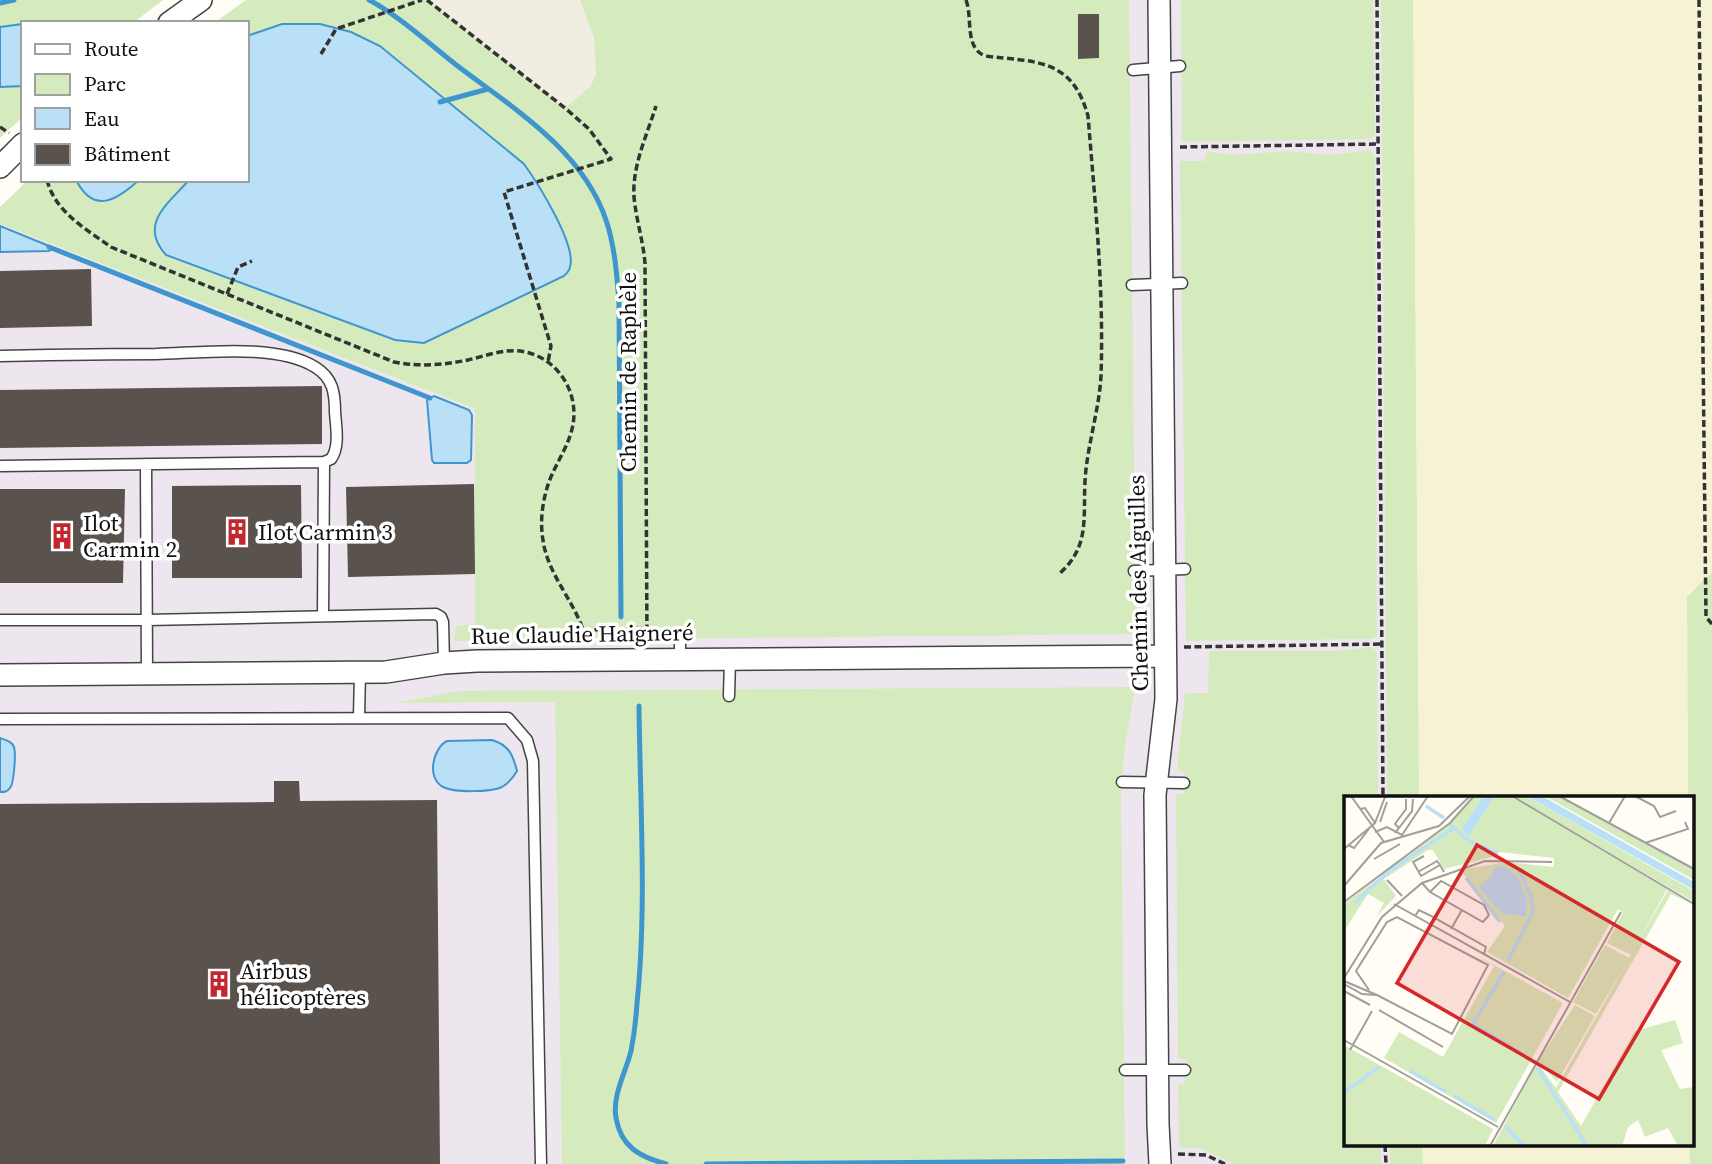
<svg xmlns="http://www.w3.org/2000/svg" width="1712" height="1164" font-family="'Source Serif 4',serif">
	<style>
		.industrial { fill: #eee6ef }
		.farmland { fill: #f6f3d4 }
		.green { fill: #d5ebbd }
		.plaza { fill: #f1ede2 }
		.water { fill: #b9e0f7; stroke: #3f96cf; stroke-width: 2 }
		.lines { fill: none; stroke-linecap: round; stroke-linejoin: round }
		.stream { stroke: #3f96cf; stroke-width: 5 }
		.building { fill: #5a524d }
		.service-casing { stroke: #444; stroke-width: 13 }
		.minor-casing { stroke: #444; stroke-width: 24 }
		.path { stroke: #333; stroke-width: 3.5; stroke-dasharray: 7 3.5; stroke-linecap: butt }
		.service { stroke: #fff; stroke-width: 10 }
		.minor { stroke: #fff; stroke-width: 21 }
		.labels { text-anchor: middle; stroke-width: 7; stroke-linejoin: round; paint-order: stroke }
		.street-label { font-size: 23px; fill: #111; stroke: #fff }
		.poi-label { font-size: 23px; fill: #111; stroke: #fff; text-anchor: start }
		.inset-river { fill: none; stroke: #b9e0f7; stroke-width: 3.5 }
		.inset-road { fill: none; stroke: #a09f9a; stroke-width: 2 }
		.view { fill: #d62828; fill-opacity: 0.15; stroke: #d62828; stroke-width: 3.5 }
		.inset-edge { fill: none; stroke: #111; stroke-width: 3.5 }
	</style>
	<rect width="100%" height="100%" fill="#fffdf5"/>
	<path class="industrial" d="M 643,0 L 1413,0 L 1419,798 L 1346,798 L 1346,1145 L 1422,1145 L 1423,1164 L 0,1164 L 0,224 L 475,409 Z"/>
	<path class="farmland" d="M 1413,0 L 1712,0 L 1712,572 L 1687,598 L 1688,798 L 1419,798 Z
		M 1422,1145 L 1689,1145 L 1690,1164 L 1423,1164 Z"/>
	<path class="green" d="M 0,0 L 163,0 L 133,23 L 23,23 L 23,117 L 0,138 Z
		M 246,0 L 1129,0 L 1136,634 L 454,641 L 456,626 L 475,624 L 475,409 L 0,224 L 0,207 L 28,180 L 247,180 L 247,23 L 214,23 Z
		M 1181,0 L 1373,0 L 1375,136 L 1369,139 L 1182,142 Z
		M 1381,0 L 1413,0 L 1419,798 L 1387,798 Z
		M 1370,150 L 1375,156 L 1377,636 L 1372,639 L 1186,641 L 1180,161 L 1204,161 L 1207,151 L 1229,155 L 1290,151 L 1328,155 Z
		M 1712,572 L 1712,1164 L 1690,1164 L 1689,1145 L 1693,1145 L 1693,798 L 1688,798 L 1687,597 Z
		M 1370,647 L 1377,653 L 1378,798 L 1346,798 L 1346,1145 L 1381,1145 L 1381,1164 L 1234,1164 L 1202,1149 L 1179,1147 L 1178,1084 L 1185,1083 L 1186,1060 L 1178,1058 L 1176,794 L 1184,793 L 1185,773 L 1177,770 L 1185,693 L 1208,693 L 1209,651 L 1339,651 Z
		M 1130,687 L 1134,694 L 1124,752 L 1121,791 L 1125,1164 L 562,1164 L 555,702 L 397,703 L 458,691 Z
		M 1390,1145 L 1422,1145 L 1423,1164 L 1390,1164 Z"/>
	<path class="plaza" d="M 427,0 L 580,0 L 594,38 L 596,73 L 591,86 L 565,108 Z"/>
	<path class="water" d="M 23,24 L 23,86 L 0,87 L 0,27 Z
		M 282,24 L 320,24 L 351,32 L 380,46 L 524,164 C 537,182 577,245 570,267 C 570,269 566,274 564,276 L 424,343 L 395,340 L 166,255 C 138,224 168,204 189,180 L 247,180 L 247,36 Z
		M 76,180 L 139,180 C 117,200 94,215 76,180 Z
		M 0,226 L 54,248 L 49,251 L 0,252 Z
		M 434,396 L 469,410 L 472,415 L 471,460 L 467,463 L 434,463 L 432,460 L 427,400 Z
		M 0,738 C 5,740 12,741 14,747 C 16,753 14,784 10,788 C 7,792 5,792 0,792 Z
		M 492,740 C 509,745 513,755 517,771 C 513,778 509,783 502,787 C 492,792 454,793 443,787 C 426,778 433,748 447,741 Z"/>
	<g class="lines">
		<path class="stream" d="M 369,0 C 395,13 431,45 455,64 C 511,107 582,149 606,220 C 615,247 617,276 619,304 L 621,617
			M 0,3 L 14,0
			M 440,102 L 488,89
			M 49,247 L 430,398
			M 639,706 C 640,803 647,907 637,1003 C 636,1019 634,1036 631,1051 C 626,1072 612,1095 616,1118 C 621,1147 640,1157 666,1164
			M 706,1164 L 1123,1161"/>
	</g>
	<path class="building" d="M 1078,14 L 1099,14 L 1099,58 L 1078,59 Z
		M 91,269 L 92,326 L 0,328 L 0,271 Z
		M 322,386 L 322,444 L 0,448 L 0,390 Z
		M 474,484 L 475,574 L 348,577 L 346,487 Z
		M 301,485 L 302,578 L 172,578 L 172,486 Z
		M 0,489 L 125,489 L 123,583 L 0,583 Z
		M 274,781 L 299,781 L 300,801 L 437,800 L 440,1164 L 0,1164 L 0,804 L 274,802 Z"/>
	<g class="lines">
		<defs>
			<path id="service" d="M 1133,70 L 1180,66
				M 1132,285 L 1182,283
				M 0,356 C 52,355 104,354 156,354 C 200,353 277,343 315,367 C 333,378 335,393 335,412 C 336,427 340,447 331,459 L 324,462 L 0,466
				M 146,464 L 147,674
				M 1134,571 L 1185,569
				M 323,616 L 324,462
				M 0,620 L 147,620 L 436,614 L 441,617 L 443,622 L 444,663
				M 680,637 L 680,660
				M 729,696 L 730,659
				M 359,718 L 360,672
				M 0,719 L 508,718 L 527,740 L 533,761 L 541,1164
				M 1122,782 L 1184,783
				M 1125,1070 L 1185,1070"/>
			<path id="minor" d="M 1159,0 L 1166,699 L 1155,795 L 1158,1124 L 1160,1164
				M 169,23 L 201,0
				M 0,167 L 23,144
				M 0,675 L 386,672 L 444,663 L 477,661 L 1165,656"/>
		</defs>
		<use href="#service" class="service-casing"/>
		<use href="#minor" class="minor-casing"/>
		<path class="path" d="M 427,0 L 565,108 L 589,129 L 611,159 L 504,192 L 551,346 L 548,362
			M 966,0 C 973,19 964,47 985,56 C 1036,62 1072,58 1088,116 C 1095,202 1104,289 1101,376 C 1099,411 1087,446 1085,481 C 1083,518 1090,547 1059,574
			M 1377,0 L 1383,798
			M 1699,0 L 1706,617 L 1712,624
			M 321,54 L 336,29 L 422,0
			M 0,127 L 9,133
			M 1180,147 L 1378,144
			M 47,180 C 55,212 86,229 111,247 L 394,362 C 420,367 443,365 468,360 C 485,356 503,349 520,351 C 558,356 581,394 572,429 C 567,450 553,467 547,488 C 542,505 540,523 543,540 C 548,578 580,606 586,642
			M 227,294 L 238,267 L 252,261
			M 584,630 L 647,628
			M 647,642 L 645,263 C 643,240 636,219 634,197 C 632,166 647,135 656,106
			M 1184,647 L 1382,644
			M 1385,1145 L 1386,1164
			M 1178,1154 L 1206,1155 L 1225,1164"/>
		<use href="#service" class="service"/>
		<use href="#minor" class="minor"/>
	</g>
	<defs>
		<symbol id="building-bare" viewBox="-9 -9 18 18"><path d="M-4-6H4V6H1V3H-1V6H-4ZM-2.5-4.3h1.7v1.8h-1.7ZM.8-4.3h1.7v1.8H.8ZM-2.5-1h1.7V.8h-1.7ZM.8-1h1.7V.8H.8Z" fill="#c4262e" stroke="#fff" stroke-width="2.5" paint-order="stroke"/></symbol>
	</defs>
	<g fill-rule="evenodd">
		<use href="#building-bare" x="218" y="513" width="38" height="38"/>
		<use href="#building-bare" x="43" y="517" width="38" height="38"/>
		<use href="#building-bare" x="200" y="965" width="38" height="38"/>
	</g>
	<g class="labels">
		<g class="street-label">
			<text transform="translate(628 372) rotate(-90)" y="8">Chemin de Raphèle</text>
			<text transform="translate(1138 583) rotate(-91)" y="8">Chemin des Aiguilles</text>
			<text transform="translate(582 634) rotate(-1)" y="8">Rue Claudie Haigneré</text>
		</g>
		<g class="poi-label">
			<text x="83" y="531">Ilot<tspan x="83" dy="26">Carmin 2</tspan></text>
			<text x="258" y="540">Ilot Carmin 3</text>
			<text x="240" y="979">Airbus<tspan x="240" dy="26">hélicoptères</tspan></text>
		</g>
	</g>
	<g transform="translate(1344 796)">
		<rect width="350" height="350" fill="#fffdf5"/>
		<path d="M 131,0 L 166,0 L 323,93 L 294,146 L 324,94 L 350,109 L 327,98 L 214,296 L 237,330 L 291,235 L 331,224 L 339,247 L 317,254 L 336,293 L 350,291 L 350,349 L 334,350 L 324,332 L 301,341 L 294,324 L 284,331 L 278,350 L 149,350 L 193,267 L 212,292 L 284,165 L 252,218 L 229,206 L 261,149 L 285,162 L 287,159 L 263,147 L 279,116 L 274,113 L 224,202 L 143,156 L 161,130 L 116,74 L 162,66 L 210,71 L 210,62 L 155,56 L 152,60 L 100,73 L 89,54 L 84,54 L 40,83 L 52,100 L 32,121 L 40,107 L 24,98 L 0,135 L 0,108 L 101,32 ZM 169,0 L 183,0 L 350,95 L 350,106 ZM 201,0 L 213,0 L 350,74 L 350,84 ZM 132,159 L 219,207 L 152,327 L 40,262 L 55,236 L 99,261 L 150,170 ZM 231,209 L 251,220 L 213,286 L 194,265 ZM 0,249 L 149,333 L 141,350 L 0,350 Z" fill="#d5ebbd"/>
		<path d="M 140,0 L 151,0 L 124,41 L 118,33 ZM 183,0 L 198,0 L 350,86 L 350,94 ZM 160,70 L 174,81 L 183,104 L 182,120 L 158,118 L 135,91 L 147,81 L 150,72 Z" fill="#b9e0f7"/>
		<path class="inset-river" d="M 82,10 L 100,22M 106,28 L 126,46 L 154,57M 122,82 L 156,126M 11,107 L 45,75 L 110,32M 164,164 L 189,116 L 187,100 L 173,71M 160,176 L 129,228 L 186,263M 193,271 L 243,350M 66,275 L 102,296M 0,296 L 35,271M 110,300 L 151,324M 161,330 L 180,350"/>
		<path class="inset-road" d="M 7,0 L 40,46M 48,0 L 77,0M 168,0 L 350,108M 215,0 L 350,73M 291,0 L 310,10 L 316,21 L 332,15M 36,26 L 43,6M 31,27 L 41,1M 265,27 L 281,0M 55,32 L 51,28 L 62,13 L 62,3M 31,36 L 43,31 L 58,39 L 84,0M 51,37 L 68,15 L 69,3M 301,47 L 344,33 L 341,26M 4,49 L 10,52 L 25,33M 0,53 L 31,27 L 21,12 L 16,13M 80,60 L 69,66 L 77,80 L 96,69 L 100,76M 30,63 L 56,48M 74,76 L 93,65 L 96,69M 43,84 L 58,100M 78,87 L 86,96 L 139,126 L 145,119 L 140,109 L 97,85 L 86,96M 0,90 L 37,47 L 95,30 L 126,0M 0,106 L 106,27 L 130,0M 50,108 L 226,206M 71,120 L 75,114 L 87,120 L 142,151 L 140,158M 107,133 L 118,114M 0,182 L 38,121 L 78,87 L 141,65 L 208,66M 0,185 L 33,199 L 18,198 L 0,188M 25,194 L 12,175 L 43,126 L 53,121 L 144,169 L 108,238 L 33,199M 0,195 L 26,209M 35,214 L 99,251M 0,244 L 154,331M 6,254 L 28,215M 146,350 L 277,116"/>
		<path class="view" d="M 133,49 L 335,166 L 255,303 L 53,187 Z"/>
		<rect width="350" height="350" class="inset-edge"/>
	</g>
	<rect x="21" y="21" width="228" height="161" fill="#ffffff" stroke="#a0a0a0" stroke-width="2"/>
	<rect x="35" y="44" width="35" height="10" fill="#ffffff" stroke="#a0a0a0" stroke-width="2"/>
	<text x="84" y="56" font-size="21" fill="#111111">Route</text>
	<rect x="35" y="74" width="35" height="21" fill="#d5ebbd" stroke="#a0a0a0" stroke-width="2"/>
	<text x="84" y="91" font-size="21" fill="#111111">Parc</text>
	<rect x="35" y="108" width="35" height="21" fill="#b9e0f7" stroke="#a0a0a0" stroke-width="2"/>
	<text x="84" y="126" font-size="21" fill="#111111">Eau</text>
	<rect x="35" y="144" width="35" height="21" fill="#5a524d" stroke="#a0a0a0" stroke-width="2"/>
	<text x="84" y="161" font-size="21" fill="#111111">Bâtiment</text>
</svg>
